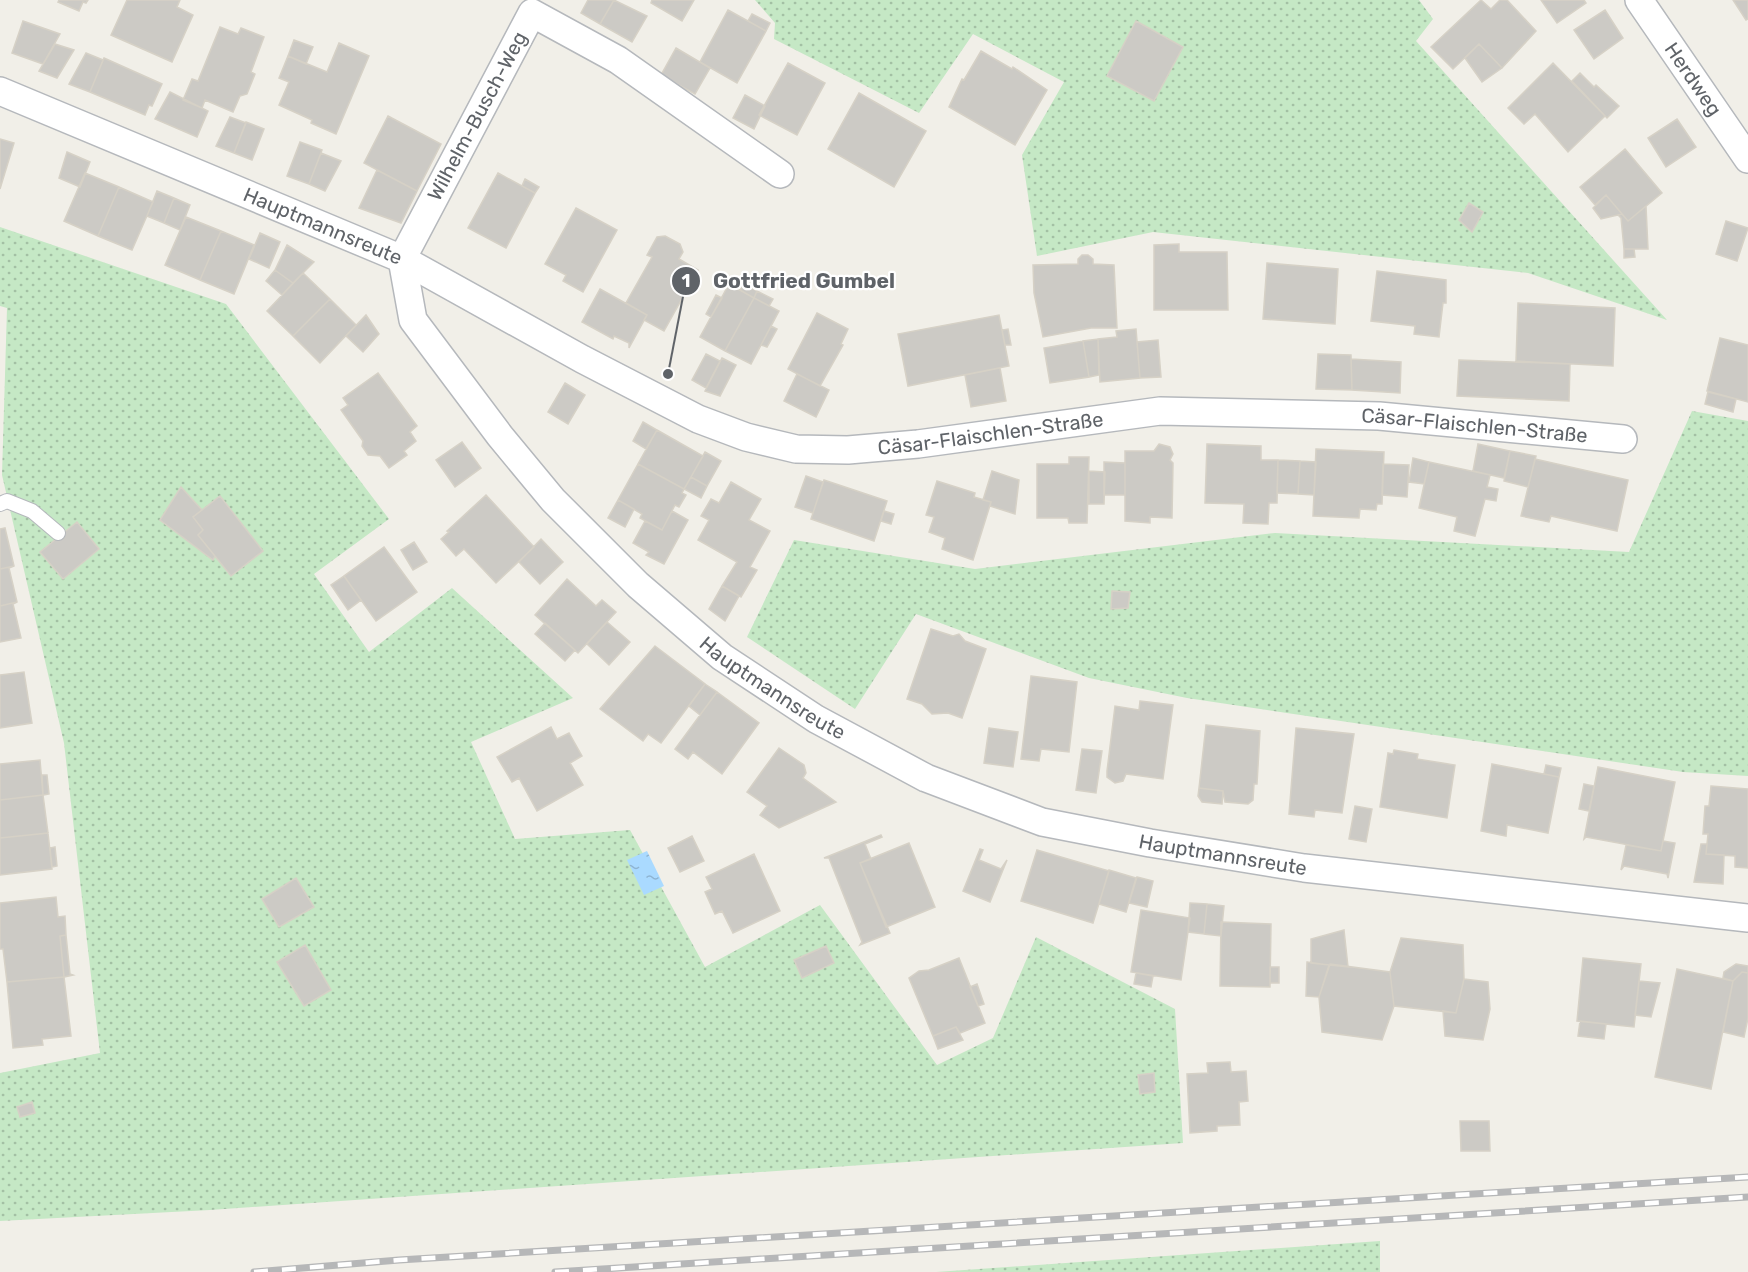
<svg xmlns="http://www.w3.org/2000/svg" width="1748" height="1272" font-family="Rubik,sans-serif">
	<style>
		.garden { fill: url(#garden-dots) }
		.water { fill: url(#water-ripples) }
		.building { fill: #cccac5; stroke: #d6d1c6; stroke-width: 1.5 }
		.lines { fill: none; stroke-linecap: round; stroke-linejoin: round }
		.lane-casing { stroke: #b5b8bc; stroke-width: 16 }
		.street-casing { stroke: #b5b8bc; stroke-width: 30 }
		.lane { stroke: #fff; stroke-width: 14 }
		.street { stroke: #fff; stroke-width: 27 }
		.rail-casing { stroke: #b6b7b8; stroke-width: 7 }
		.rail { stroke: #fff; stroke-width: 4.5; stroke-dasharray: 14; stroke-linecap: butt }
		.labels { text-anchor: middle; stroke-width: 4.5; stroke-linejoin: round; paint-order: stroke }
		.street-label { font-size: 20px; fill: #5f6368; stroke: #fff }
		.leader { fill: none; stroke: #5f6368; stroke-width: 2 }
		.callout-dot { fill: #5f6368; stroke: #fff; stroke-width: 2 }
		.mark-label { font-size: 18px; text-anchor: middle; font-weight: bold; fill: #fff }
		.callout-label { font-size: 21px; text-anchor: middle; font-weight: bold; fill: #5f6368; stroke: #fff; stroke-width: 4.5; stroke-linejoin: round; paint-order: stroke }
	</style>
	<defs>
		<pattern id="garden-dots" width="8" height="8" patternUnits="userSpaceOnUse" patternTransform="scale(1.5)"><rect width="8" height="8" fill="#c5e8c5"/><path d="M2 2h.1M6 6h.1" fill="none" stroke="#a3c0a4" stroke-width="1.8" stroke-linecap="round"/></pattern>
		<pattern id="water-ripples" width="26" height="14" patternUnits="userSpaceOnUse" patternTransform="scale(1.5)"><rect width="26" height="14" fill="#aadaff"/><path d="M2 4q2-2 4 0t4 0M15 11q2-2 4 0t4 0" fill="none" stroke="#8eb4d2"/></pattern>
	</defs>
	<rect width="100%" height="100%" fill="#f1efe8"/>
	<path class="garden" d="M 755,0 L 1419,0 L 1433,19 L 1416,41 L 1667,320 L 1528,273 L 1153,232 L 1037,256 L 1022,155 L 1064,82 L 973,34 L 919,113 L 774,39 L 775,23 Z
		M 0,227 L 226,304 L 389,519 L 314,574 L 369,652 L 452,588 L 573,698 L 471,742 L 515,839 L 630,830 L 705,967 L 820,905 L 937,1065 L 993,1038 L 1036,937 L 1175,1009 L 1183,1143 L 210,1210 L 0,1221 L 0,1073 L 100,1053 L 64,743 L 2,475 L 7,308 L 0,306 Z
		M 1692,411 L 1748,421 L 1748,776 L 1683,772 L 1187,698 L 1089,678 L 916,614 L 855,709 L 747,637 L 794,540 L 975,569 L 1275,533 L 1629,552 Z
		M 1380,1241 L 1380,1272 L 936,1272 Z"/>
	<path class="water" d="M 647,851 L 664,886 L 644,895 L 627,860 Z"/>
	<path class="building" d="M 59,0 L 88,0 L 86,3 L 83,2 L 79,11 L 58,2 Z
		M 127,0 L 180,0 L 177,7 L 193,15 L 172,62 L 111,35 Z
		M 588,0 L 614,0 L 600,24 L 581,13 Z
		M 614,0 L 647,16 L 632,42 L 600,24 Z
		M 652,0 L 694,0 L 682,21 L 651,3 Z
		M 1481,0 L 1491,9 L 1500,0 L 1507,0 L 1536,31 L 1502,68 L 1479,44 L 1453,69 L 1431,47 Z
		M 1541,0 L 1584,0 L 1586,3 L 1557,23 Z
		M 1733,0 L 1748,0 L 1748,19 L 1746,20 Z
		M 728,10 L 766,31 L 737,83 L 700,62 Z
		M 1605,10 L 1623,38 L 1594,59 L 1574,30 Z
		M 752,14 L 770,23 L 766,31 L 748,21 Z
		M 23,21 L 60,34 L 43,64 L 12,53 Z
		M 1136,21 L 1183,47 L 1154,101 L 1107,76 Z
		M 220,27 L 238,34 L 241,28 L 264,37 L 251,72 L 255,74 L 247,94 L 240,96 L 233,112 L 205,100 L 202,108 L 183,100 L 192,79 L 198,81 Z
		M 294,40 L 313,47 L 306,64 L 288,56 Z
		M 339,43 L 369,56 L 336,134 L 311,123 L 312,120 L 279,105 L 289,82 L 279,78 L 288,56 L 327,72 Z
		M 55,44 L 74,50 L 57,78 L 39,71 Z
		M 1479,44 L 1502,68 L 1482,82 L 1465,58 Z
		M 676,48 L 710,68 L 695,94 L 661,75 Z
		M 981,51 L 1012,69 L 1013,67 L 1047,90 L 1015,145 L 949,107 L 962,79 L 964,80 Z
		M 86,53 L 103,60 L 90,92 L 69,84 Z
		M 104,58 L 162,84 L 152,106 L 149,105 L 145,115 L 90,92 Z
		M 788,63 L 825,83 L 797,135 L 759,115 Z
		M 1553,63 L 1605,116 L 1568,152 L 1535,114 L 1524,124 L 1508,108 Z
		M 1580,73 L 1594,87 L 1596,85 L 1619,106 L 1607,118 L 1572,81 Z
		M 170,92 L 208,111 L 197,137 L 155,119 Z
		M 859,93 L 926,131 L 894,187 L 828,149 Z
		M 745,95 L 765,106 L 754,129 L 733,118 Z
		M 388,116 L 441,144 L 417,191 L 364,163 Z
		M 230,117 L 246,123 L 234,153 L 216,146 Z
		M 1677,119 L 1696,147 L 1666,167 L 1648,138 Z
		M 246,122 L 264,129 L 252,160 L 234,153 Z
		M 0,139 L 14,143 L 0,189 Z
		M 300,142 L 322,150 L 309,184 L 287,176 Z
		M 1625,149 L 1662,193 L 1628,221 L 1606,195 L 1595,205 L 1580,187 Z
		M 67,152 L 90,162 L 80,187 L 59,178 Z
		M 321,153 L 341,161 L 325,191 L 309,184 Z
		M 377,170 L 417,191 L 401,223 L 359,208 Z
		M 85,173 L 119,187 L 98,236 L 64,221 Z
		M 498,173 L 535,193 L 506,248 L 468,228 Z
		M 525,179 L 539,187 L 535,193 L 522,186 Z
		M 119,187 L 153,202 L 132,250 L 98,236 Z
		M 157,191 L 174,198 L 164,223 L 147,216 Z
		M 1606,195 L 1622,214 L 1601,219 L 1593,208 Z
		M 174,198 L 190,205 L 180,230 L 164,223 Z
		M 1469,203 L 1483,212 L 1472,232 L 1459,220 Z
		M 1646,206 L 1648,249 L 1624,249 L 1621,218 L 1618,215 L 1622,214 L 1628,221 Z
		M 576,208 L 617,230 L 583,292 L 563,281 L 566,275 L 545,264 Z
		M 186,217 L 221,231 L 200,280 L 165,265 Z
		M 1726,221 L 1748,228 L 1737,261 L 1716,254 Z
		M 221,231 L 254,245 L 234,294 L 200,280 Z
		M 260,233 L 280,242 L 269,268 L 249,259 Z
		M 665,236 L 680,244 L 683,252 L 679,259 L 698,270 L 664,331 L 644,320 L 647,315 L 626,303 L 652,257 L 647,255 L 657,237 Z
		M 1179,244 L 1179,252 L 1227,252 L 1228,310 L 1154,310 L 1154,245 Z
		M 287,245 L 314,262 L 293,283 L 275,270 Z
		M 1624,249 L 1634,249 L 1635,257 L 1624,258 Z
		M 1082,255 L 1088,255 L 1093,259 L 1093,264 L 1114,265 L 1117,328 L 1091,328 L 1043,337 L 1034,293 L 1033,265 L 1078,264 L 1078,259 Z
		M 1267,263 L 1338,269 L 1335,324 L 1263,319 Z
		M 275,270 L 293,283 L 282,295 L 266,281 Z
		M 1377,271 L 1446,280 L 1446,303 L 1443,303 L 1439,337 L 1414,334 L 1415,326 L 1371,321 Z
		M 303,273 L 330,299 L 293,336 L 267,311 Z
		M 744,283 L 757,291 L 754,298 L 740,290 Z
		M 729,284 L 754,298 L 725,351 L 700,337 Z
		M 600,289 L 647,315 L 629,348 L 629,343 L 614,336 L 613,339 L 582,322 Z
		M 757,291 L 773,299 L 769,306 L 754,298 Z
		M 716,295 L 722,298 L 711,317 L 706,314 Z
		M 754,298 L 779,311 L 751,364 L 725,351 Z
		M 330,299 L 356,325 L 320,363 L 293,336 Z
		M 1518,303 L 1615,308 L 1613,366 L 1516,361 Z
		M 817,313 L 848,329 L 841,344 L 843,345 L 820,386 L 788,369 Z
		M 366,315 L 379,334 L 363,352 L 346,336 Z
		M 999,315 L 1009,366 L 908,386 L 898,334 Z
		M 771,326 L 777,329 L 767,347 L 761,345 Z
		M 1008,329 L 1011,345 L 1005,345 L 1002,330 Z
		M 1136,329 L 1140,378 L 1100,382 L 1098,339 L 1117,337 L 1116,331 Z
		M 1720,338 L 1748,345 L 1748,402 L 1707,391 Z
		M 1098,339 L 1099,375 L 1089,377 L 1083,341 Z
		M 1158,340 L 1161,377 L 1140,378 L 1137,342 Z
		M 1083,341 L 1089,377 L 1050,383 L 1044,348 Z
		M 706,354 L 720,361 L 706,388 L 692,380 Z
		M 1318,354 L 1351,355 L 1352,390 L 1316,389 Z
		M 722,358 L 736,365 L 720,396 L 705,391 Z
		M 1351,359 L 1401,362 L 1400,393 L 1352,390 Z
		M 1459,360 L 1570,364 L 1569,401 L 1457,396 Z
		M 1000,368 L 1006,401 L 971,407 L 965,375 Z
		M 378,373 L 417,426 L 410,432 L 416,441 L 404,451 L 407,455 L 389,468 L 380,456 L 368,455 L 362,446 L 363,441 L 341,410 L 348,405 L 343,398 Z
		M 797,374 L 829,390 L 816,417 L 784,401 Z
		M 565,383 L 585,395 L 568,424 L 548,412 Z
		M 1708,392 L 1736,399 L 1733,412 L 1705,404 Z
		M 643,422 L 657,430 L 646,449 L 633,441 Z
		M 657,430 L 703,456 L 684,489 L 638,464 Z
		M 462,442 L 481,468 L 455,487 L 436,460 Z
		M 1159,444 L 1170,447 L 1173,454 L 1170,460 L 1173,463 L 1172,518 L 1150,517 L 1150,523 L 1125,521 L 1125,451 L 1154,451 Z
		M 1207,444 L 1261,446 L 1261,460 L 1278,460 L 1277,503 L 1269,503 L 1268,524 L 1243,523 L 1244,504 L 1205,503 Z
		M 1478,444 L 1510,451 L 1504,478 L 1473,471 Z
		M 1316,449 L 1384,452 L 1382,504 L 1377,504 L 1376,510 L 1360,509 L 1359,518 L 1313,516 Z
		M 1510,451 L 1536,456 L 1528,487 L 1504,481 Z
		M 705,452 L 721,461 L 707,486 L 691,477 Z
		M 1069,457 L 1089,457 L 1087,523 L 1069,523 L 1068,518 L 1037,518 L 1037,464 L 1069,464 Z
		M 1413,458 L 1429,462 L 1424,484 L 1409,482 Z
		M 1535,459 L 1628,480 L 1617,531 L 1551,516 L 1549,522 L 1521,516 Z
		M 1278,460 L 1300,461 L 1298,494 L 1277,493 Z
		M 1300,461 L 1316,462 L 1314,495 L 1298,494 Z
		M 1104,462 L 1125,463 L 1125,495 L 1104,495 Z
		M 1429,462 L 1490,475 L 1487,487 L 1498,489 L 1496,501 L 1485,499 L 1475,536 L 1454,531 L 1457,517 L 1419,508 Z
		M 638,464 L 684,489 L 682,493 L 686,495 L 679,507 L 675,505 L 662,530 L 640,518 L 642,514 L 618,500 Z
		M 1383,464 L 1409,465 L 1407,497 L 1382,495 Z
		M 992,471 L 1019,480 L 1015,514 L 990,506 L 991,502 L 983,500 Z
		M 1089,471 L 1105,472 L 1104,504 L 1089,504 Z
		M 806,476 L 823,482 L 813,513 L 795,507 Z
		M 691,477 L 707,486 L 701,498 L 684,489 Z
		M 824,480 L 887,501 L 874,541 L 811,519 Z
		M 937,481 L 975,493 L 974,497 L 991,502 L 973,560 L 942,549 L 945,538 L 929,532 L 934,517 L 926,515 Z
		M 731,482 L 761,499 L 749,520 L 770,531 L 750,567 L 757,570 L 741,597 L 722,586 L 737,562 L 698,540 L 709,520 L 701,516 L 711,499 L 719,503 Z
		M 181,487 L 202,510 L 193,517 L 203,530 L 198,535 L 215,556 L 213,560 L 160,520 Z
		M 486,495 L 534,547 L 496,583 L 464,549 L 456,556 L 441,539 L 449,532 L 447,531 Z
		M 220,496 L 263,551 L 231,576 L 198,535 L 203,530 L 193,517 Z
		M 618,500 L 634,509 L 625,527 L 608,518 Z
		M 672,511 L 688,520 L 664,564 L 646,555 L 649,552 L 633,543 L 645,521 L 662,530 Z
		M 884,511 L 894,514 L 891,524 L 881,521 Z
		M 77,522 L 99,549 L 63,579 L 40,552 Z
		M 5,528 L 14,566 L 0,569 L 0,529 Z
		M 541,539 L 563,562 L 540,584 L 519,562 Z
		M 414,542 L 427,562 L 413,570 L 401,550 Z
		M 384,547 L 417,592 L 376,621 L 344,576 Z
		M 14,566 L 9,568 L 17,602 L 0,606 L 0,569 Z
		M 344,576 L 361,600 L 348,610 L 331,585 Z
		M 567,579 L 596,606 L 602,600 L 616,612 L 578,653 L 535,615 Z
		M 722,586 L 739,596 L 725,621 L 709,609 Z
		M 1112,591 L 1130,592 L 1128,608 L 1111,609 Z
		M 17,602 L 13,604 L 21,638 L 0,642 L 0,606 Z
		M 607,622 L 630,642 L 609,665 L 587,644 Z
		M 545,623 L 575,650 L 565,661 L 535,634 Z
		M 931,629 L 953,636 L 959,634 L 965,641 L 986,649 L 962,718 L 948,713 L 932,714 L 922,704 L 907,699 Z
		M 655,646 L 705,684 L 661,743 L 648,734 L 643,741 L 600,709 Z
		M 24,672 L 32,723 L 0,728 L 0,675 Z
		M 1031,676 L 1077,682 L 1069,752 L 1041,749 L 1039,761 L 1021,759 Z
		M 705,684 L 717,692 L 700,715 L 689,706 Z
		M 717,692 L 759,723 L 722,774 L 693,752 L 688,759 L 675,749 Z
		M 1140,701 L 1173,705 L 1163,779 L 1126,774 L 1123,781 L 1115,783 L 1107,777 L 1107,771 L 1115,706 L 1139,710 Z
		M 1206,725 L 1260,731 L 1257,784 L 1254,784 L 1253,800 L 1248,804 L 1225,802 L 1223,791 L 1199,788 Z
		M 551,727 L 557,739 L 569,733 L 582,756 L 570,763 L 583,785 L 537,811 L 519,778 L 512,782 L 497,757 Z
		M 989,728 L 1018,732 L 1013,767 L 984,763 Z
		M 1296,728 L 1354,734 L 1342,813 L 1315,810 L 1314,817 L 1289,814 Z
		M 779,748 L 804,765 L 806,773 L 803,778 L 836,802 L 779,828 L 760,815 L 767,806 L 747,792 Z
		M 1082,749 L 1102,751 L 1096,793 L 1076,790 Z
		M 1394,750 L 1418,754 L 1417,759 L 1455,765 L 1447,818 L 1380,807 L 1388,753 L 1393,754 Z
		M 40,760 L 43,795 L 0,800 L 0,764 Z
		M 1492,764 L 1559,777 L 1548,833 L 1507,825 L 1506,836 L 1481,831 Z
		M 1546,765 L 1561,768 L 1559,777 L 1544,774 Z
		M 1598,767 L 1675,782 L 1661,851 L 1586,837 L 1584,839 Z
		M 42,775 L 47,775 L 49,794 L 43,795 Z
		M 1584,784 L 1594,786 L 1589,811 L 1579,809 Z
		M 1711,786 L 1748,789 L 1748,868 L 1735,867 L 1735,856 L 1706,854 L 1708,834 L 1703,834 L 1705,806 L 1709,806 Z
		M 1199,788 L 1223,791 L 1222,804 L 1202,802 L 1198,796 Z
		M 43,795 L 48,833 L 0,838 L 0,800 Z
		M 1355,806 L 1372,809 L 1366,842 L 1349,839 Z
		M 48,833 L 52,869 L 0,875 L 0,838 Z
		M 881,835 L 882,837 L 865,844 L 871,859 L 860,863 L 890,933 L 860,945 L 862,942 L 829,858 L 824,858 Z
		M 692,836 L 704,861 L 680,872 L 668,848 Z
		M 1663,841 L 1675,843 L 1668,878 L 1667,874 L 1624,866 L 1621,870 L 1626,845 L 1661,851 Z
		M 909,843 L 935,907 L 886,927 L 860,863 Z
		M 1701,844 L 1707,844 L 1706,854 L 1724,855 L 1723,884 L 1694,882 Z
		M 55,847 L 57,866 L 52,867 L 50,848 Z
		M 980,849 L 983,850 L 979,860 L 1001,869 L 1007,860 L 990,902 L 963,891 Z
		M 1037,850 L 1109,871 L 1093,923 L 1021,901 Z
		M 754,854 L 780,911 L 733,933 L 722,911 L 715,914 L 705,892 L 712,889 L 706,877 Z
		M 1109,870 L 1136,878 L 1126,912 L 1099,904 Z
		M 1137,877 L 1153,881 L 1147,907 L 1129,903 Z
		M 296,878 L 314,907 L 279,927 L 262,899 Z
		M 56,897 L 58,917 L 65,916 L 66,935 L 60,936 L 64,977 L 7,982 L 3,949 L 0,949 L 0,903 Z
		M 1190,903 L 1207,904 L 1204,934 L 1188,932 Z
		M 1207,904 L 1224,906 L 1221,936 L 1204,934 Z
		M 1141,910 L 1190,918 L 1181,980 L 1131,972 Z
		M 1221,922 L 1271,924 L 1270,987 L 1220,986 Z
		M 1344,930 L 1348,967 L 1311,963 L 1311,939 Z
		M 66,935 L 70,974 L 73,975 L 64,977 L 60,936 Z
		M 1401,938 L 1463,945 L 1464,979 L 1456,1013 L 1394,1006 L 1390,972 Z
		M 305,945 L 331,990 L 304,1006 L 277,962 Z
		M 826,946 L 834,963 L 802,978 L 794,960 Z
		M 959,958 L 985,1023 L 960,1033 L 956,1027 L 933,1036 L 909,978 L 919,971 L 929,970 Z
		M 1583,958 L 1641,964 L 1634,1027 L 1577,1021 Z
		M 1307,962 L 1329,965 L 1319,997 L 1306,996 Z
		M 1330,964 L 1390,972 L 1394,1006 L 1382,1040 L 1322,1032 L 1319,997 Z
		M 1736,964 L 1748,966 L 1748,973 L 1742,972 L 1733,981 L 1723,978 L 1724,972 Z
		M 1270,967 L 1279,967 L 1279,983 L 1270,983 Z
		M 1677,969 L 1733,981 L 1711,1089 L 1655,1077 Z
		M 1742,972 L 1748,973 L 1748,1018 L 1744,1037 L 1723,1032 L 1733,981 Z
		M 1136,973 L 1153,976 L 1151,987 L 1134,984 Z
		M 64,977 L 71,1036 L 42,1039 L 43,1045 L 13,1048 L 7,982 Z
		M 1464,979 L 1488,982 L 1490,1009 L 1483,1040 L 1445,1036 L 1443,1011 L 1456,1013 Z
		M 1639,981 L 1660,983 L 1651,1017 L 1635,1015 Z
		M 977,984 L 984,1004 L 978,1006 L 970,987 Z
		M 1580,1021 L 1606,1024 L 1604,1039 L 1578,1036 Z
		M 956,1027 L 963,1040 L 938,1049 L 933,1036 Z
		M 1230,1062 L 1231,1072 L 1246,1071 L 1248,1101 L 1239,1102 L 1240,1125 L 1217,1126 L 1217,1131 L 1190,1133 L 1187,1074 L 1208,1073 L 1207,1063 Z
		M 1154,1073 L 1155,1092 L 1140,1094 L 1138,1075 Z
		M 32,1102 L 35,1113 L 20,1117 L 17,1107 Z
		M 1460,1121 L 1489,1121 L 1490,1151 L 1461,1151 Z"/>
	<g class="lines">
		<defs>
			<path id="lane" d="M 0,504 L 7,501 L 32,511 L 58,533"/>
			<g id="street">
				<path id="s1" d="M 1639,0 L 1748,159"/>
				<path id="s2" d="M 0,91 L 402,259 L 413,320 L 500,436 L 553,500 L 638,585 L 722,657 L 816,719 L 926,778 L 1042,822 L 1150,843 L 1304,868 L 1748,918"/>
				<path id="s3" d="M 780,174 L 618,60 L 532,13 L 402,259 L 582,359 L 698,419 L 746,437 L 796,449 L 848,450 L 918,444 L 1160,411 L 1379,416 L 1623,439"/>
			</g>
		</defs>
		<use href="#lane" class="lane-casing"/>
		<use href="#street" class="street-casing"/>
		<use href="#lane" class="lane"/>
		<use href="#street" class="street"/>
		<defs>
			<path id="rail" d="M 254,1272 L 399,1260 L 1748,1177
				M 555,1272 L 1748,1197"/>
		</defs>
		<use href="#rail" class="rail-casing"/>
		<use href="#rail" class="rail"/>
	</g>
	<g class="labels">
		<g class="street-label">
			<text dy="7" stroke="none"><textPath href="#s1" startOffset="96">Herdweg</textPath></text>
			<text transform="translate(477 116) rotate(-62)" y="7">Wilhelm-Busch-Weg</text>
			<text dy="7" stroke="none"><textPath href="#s2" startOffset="350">Hauptmannsreute</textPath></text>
			<text dy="7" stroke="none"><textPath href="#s3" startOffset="1695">Cäsar-Flaischlen-Straße</textPath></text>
			<text dy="7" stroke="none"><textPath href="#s3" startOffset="1209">Cäsar-Flaischlen-Straße</textPath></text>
			<text dy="7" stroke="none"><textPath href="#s2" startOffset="1016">Hauptmannsreute</textPath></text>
			<text dy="7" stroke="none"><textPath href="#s2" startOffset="1502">Hauptmannsreute</textPath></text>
		</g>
	</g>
	<path class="leader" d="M668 374L686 281"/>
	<g class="callout-dot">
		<circle cx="668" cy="374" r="6"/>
		<circle cx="686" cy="281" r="15"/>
	</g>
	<g class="mark-label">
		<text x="686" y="287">1</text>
	</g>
	<g class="callout-label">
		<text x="804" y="288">Gottfried Gumbel</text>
	</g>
</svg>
